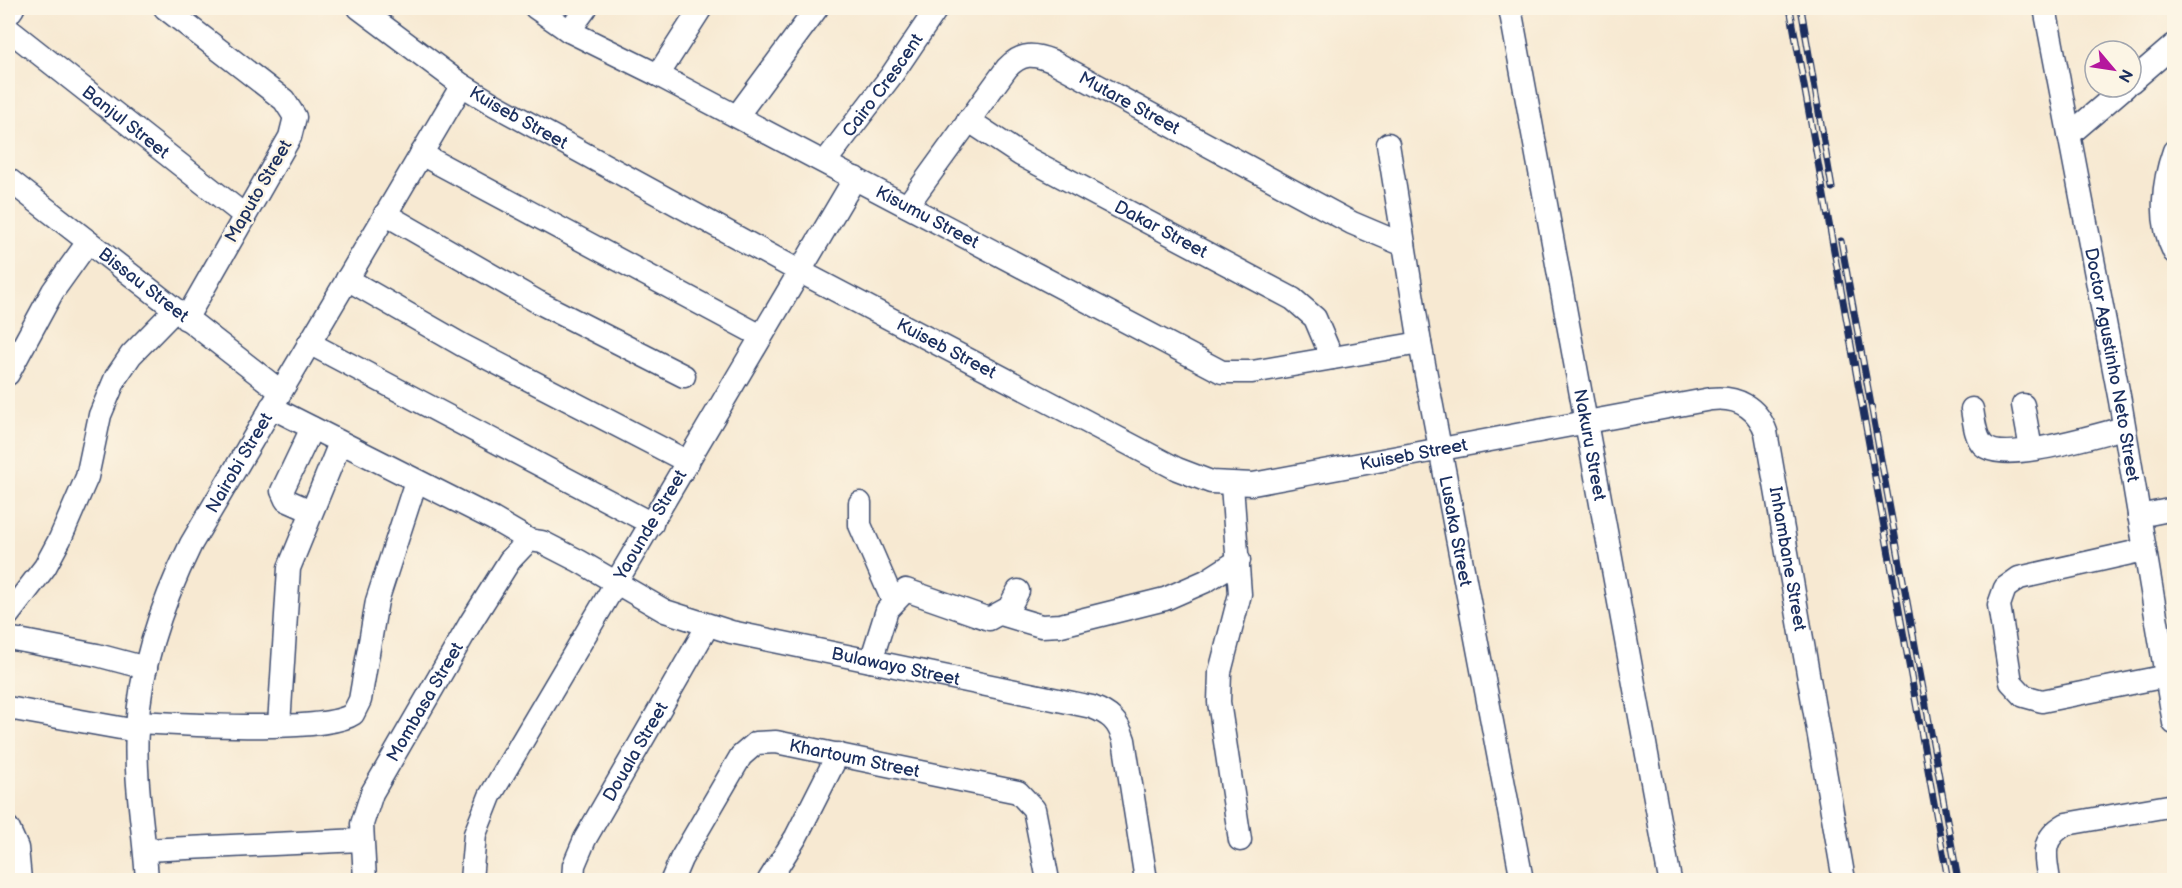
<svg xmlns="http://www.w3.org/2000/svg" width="2182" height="888" font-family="'Balsamiq Sans',sans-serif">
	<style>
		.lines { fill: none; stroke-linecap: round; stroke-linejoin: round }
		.minor-casing { stroke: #3c4b6f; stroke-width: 25 }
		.minor { stroke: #fff; stroke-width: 22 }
		.rail-casing { stroke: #1b2f5e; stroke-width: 7 }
		.rail { stroke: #fcf5e5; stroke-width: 4.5; stroke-dasharray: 14; stroke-linecap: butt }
		.labels { text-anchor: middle; stroke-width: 5; stroke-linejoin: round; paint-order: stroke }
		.street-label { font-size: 18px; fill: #1b2f5e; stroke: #fcf5e5 }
	</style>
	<rect width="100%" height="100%" fill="#fcf5e5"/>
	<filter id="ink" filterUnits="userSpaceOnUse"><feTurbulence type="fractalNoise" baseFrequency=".0167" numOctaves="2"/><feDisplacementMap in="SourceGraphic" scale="12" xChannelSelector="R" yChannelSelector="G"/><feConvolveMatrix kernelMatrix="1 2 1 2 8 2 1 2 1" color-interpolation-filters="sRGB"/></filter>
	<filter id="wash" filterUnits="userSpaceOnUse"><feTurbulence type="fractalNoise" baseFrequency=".008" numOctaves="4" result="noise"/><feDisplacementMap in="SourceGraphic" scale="24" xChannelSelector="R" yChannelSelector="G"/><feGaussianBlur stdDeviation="1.35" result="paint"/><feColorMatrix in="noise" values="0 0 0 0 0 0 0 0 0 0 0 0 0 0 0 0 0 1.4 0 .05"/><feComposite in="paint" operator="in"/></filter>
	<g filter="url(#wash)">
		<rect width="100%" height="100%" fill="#f7e9d2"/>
	</g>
	<g filter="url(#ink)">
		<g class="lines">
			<defs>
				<g id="minor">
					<path d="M 165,8 L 284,100 L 295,117 L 290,137 L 186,319"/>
					<path id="s1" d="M 359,8 L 462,85 L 495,105 L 799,271 L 1177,469 L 1211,482 L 1253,484 L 1711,399 C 1737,396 1757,407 1766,432 L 1844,880"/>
					<path id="s2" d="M 536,8 L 569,31 L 658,75 L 1222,372 L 1252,372 L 1420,343"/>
					<path id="s3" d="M 1510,8 L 1670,880"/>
					<path id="s4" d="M 2045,8 L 2120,401 L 2174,723"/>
					<path d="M 8,15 L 13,8"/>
					<path id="s5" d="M 8,29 L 244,215"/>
					<path d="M 569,31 L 586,8"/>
					<path d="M 658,75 L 701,8"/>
					<path d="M 2131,82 L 2174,45"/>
					<path d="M 737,116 L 817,8"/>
					<path id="s6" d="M 968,120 L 1021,155 L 1293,299 L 1315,318 L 1332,358"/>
					<path d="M 2069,135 L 2125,87"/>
					<path id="s7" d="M 1388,144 L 1420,343 L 1522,880"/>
					<path d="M 2174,151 C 2163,182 2158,221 2174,252"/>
					<path d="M 421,154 L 761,336"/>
					<path id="s8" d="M 825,162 L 891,76 L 937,8"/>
					<path id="s9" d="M 8,179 L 280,391"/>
					<path id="s10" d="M 907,206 L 1007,68 C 1022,52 1034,54 1052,61 L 1352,223 L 1404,245"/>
					<path d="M 385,214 L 538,302 L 684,376"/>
					<path d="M 347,279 L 462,345 L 688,462"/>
					<path d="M 309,343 L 652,524"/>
					<path d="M 8,374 L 53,291 L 88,242"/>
					<path d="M 2023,405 L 2031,449"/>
					<path id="s11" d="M 271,407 L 493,519 L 529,540 L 542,542 L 579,561 L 665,611 L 731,632 L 1092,707 C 1110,714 1118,721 1124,740 L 1146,880"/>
					<path d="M 1972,409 C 1974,420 1975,437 1983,445 C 2002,465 2098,434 2124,428"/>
					<path d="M 1232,485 L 1240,594 L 1220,672 L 1219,702 L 1240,840"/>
					<path d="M 860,503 L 860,525 L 893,601"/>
					<path d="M 311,511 L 286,500 L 282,491 L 312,428"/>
					<path d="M 2139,516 L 2174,509"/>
					<path d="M 2144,550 L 2019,578 L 2005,588 L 1999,605 L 2011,682 L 2024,696 L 2042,701 L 2167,676"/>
					<path d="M 1001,614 L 1041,626 L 1061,625 L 1165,599 L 1206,581 L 1239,560"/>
					<path d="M 8,615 L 45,567 L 60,539 L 87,477 L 100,415 L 116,377 L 131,355 L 175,310"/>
					<path d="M 8,638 L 97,655 L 146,668"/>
					<path d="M 871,661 L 887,610 L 906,590 L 989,619 L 1009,608 L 1018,591"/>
					<path d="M 8,708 L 137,731"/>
					<path d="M 137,722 C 179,724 324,734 353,714 L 360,700 L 377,601 L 416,481"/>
					<path d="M 279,725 L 289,568 L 340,443"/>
					<path d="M 8,828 L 17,848 L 20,880"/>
					<path d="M 145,850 L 361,840"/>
					<path id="s12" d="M 147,880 C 144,830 134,779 137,729 C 140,665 163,601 191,544 L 462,85"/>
					<path id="s13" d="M 365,880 L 362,824 L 372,793 L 471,622 L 510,560 L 529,540"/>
					<path id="s14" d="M 471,880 L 475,834 L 490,796 L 855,178"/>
					<path id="s15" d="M 573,880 L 574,865 L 585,839 L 707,627"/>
					<path id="s16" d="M 672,880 L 681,859 L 741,756 L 756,743 L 776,742 L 1018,792 L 1034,809 L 1048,880"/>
					<path d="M 769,880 L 796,837 L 838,754"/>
					<path d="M 2049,880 C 2045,855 2040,839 2066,824 L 2174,805"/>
				</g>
			</defs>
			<use href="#minor" class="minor-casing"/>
			<use href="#minor" class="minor"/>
			<defs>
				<path id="rail" d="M 1790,8 L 1948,880
					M 1801,8 L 1832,188
					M 1841,241 L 1958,880"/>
			</defs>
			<use href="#rail" class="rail-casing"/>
			<use href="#rail" class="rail"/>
		</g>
	</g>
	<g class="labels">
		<g class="street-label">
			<text dy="6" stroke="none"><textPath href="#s8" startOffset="96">Cairo Crescent</textPath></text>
			<text dy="6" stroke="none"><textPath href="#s10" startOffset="308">Mutare Street</textPath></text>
			<text dy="6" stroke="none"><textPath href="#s1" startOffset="194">Kuiseb Street</textPath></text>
			<text dy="6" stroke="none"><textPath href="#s5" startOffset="150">Banjul Street</textPath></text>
			<text transform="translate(258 191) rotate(-60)" y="6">Maputo Street</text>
			<text dy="6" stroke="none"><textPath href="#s2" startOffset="444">Kisumu Street</textPath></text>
			<text dy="6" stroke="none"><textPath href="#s6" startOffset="222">Dakar Street</textPath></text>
			<text dy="6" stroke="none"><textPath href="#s9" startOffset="172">Bissau Street</textPath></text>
			<text dy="6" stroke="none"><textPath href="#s1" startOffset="680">Kuiseb Street</textPath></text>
			<text dy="6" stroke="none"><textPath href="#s4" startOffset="363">Doctor Agustinho Neto Street</textPath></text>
			<text dy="6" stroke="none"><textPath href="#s3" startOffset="444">Nakuru Street</textPath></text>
			<text dy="6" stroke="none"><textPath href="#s1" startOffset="1182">Kuiseb Street</textPath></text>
			<text dy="6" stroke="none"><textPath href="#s12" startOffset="440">Nairobi Street</textPath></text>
			<text dy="6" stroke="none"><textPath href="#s14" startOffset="402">Yaounde Street</textPath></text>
			<text dy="6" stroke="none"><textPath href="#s7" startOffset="393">Lusaka Street</textPath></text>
			<text dy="6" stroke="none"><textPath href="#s1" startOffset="1683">Inhambane Street</textPath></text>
			<text dy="6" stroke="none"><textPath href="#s11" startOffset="682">Bulawayo Street</textPath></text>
			<text dy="6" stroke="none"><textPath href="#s13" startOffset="194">Mombasa Street</textPath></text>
			<text dy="6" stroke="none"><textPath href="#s15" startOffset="144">Douala Street</textPath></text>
			<text dy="6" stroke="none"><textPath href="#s16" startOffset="262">Khartoum Street</textPath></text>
		</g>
	</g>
	<rect width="2182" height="888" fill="none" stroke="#fcf5e5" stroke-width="30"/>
	<g transform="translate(2113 69) rotate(119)"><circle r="28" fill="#fcf5e5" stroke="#a2a6af" stroke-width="1.5"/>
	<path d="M0-4.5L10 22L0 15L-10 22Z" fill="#b5179e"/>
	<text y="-9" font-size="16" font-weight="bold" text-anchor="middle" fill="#1b2f5e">N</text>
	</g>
</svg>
